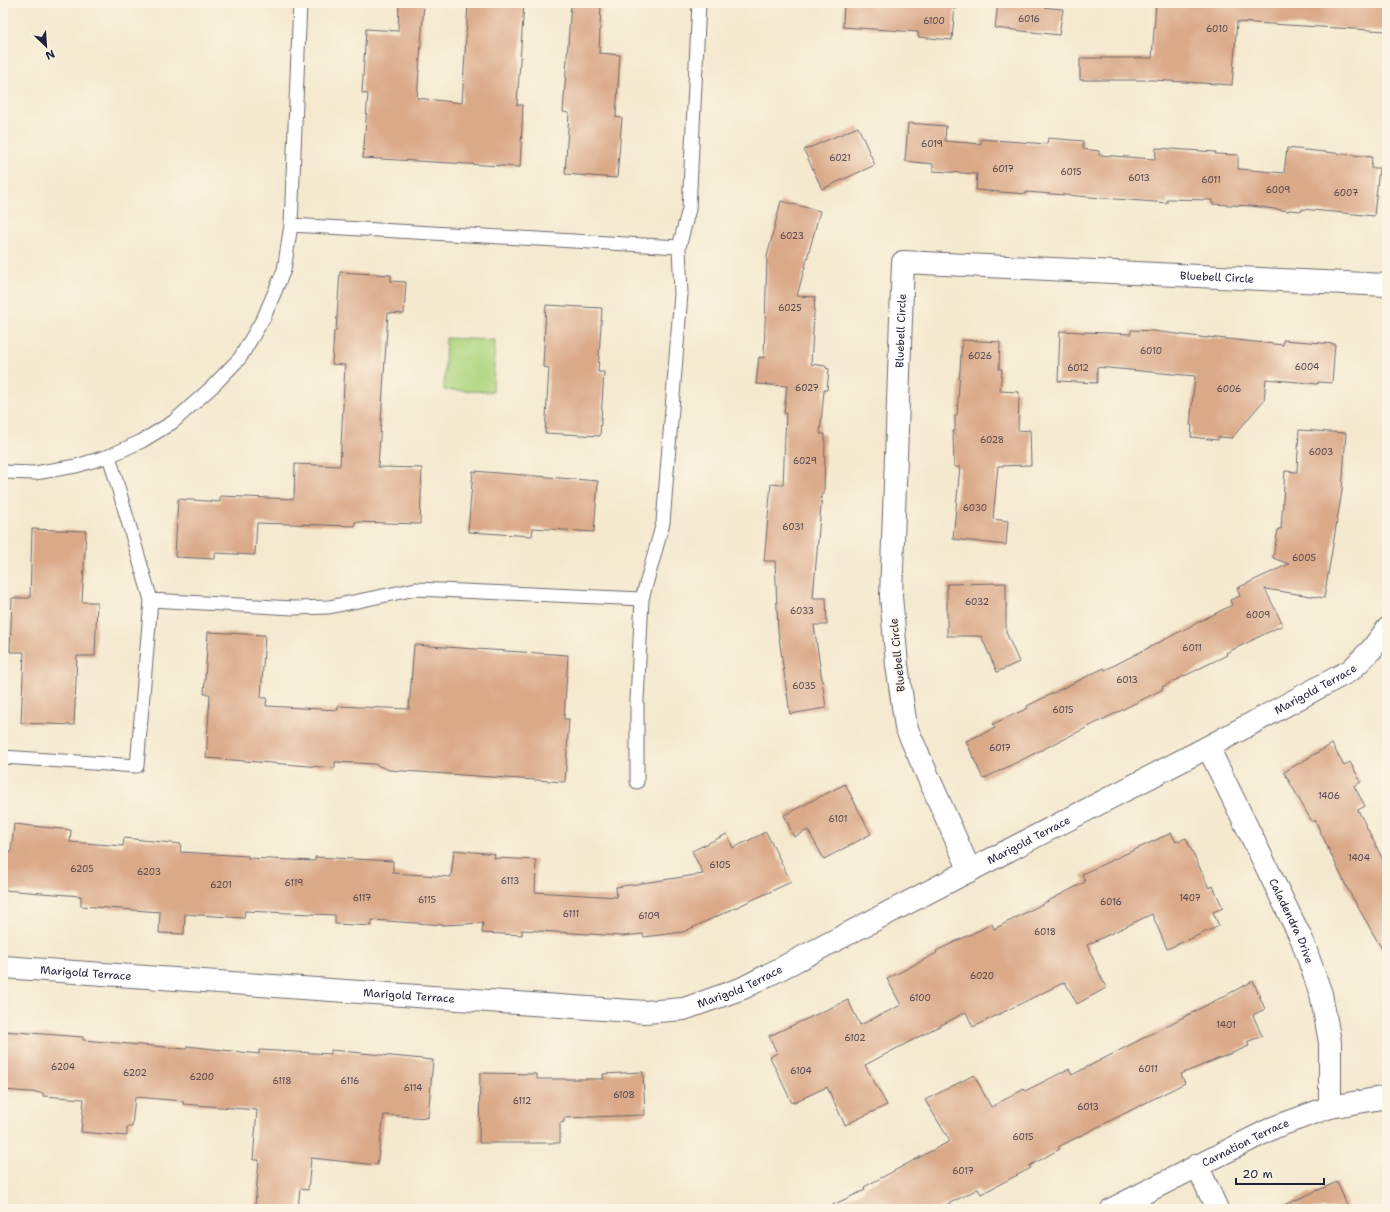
<svg xmlns="http://www.w3.org/2000/svg" width="1390" height="1212" font-family="'Shantell Sans',sans-serif">
	<style>
		.green { fill: #aed681; stroke: #687c5e }
		.building { fill: #daa988 }
		.lines { fill: none; stroke-linecap: round; stroke-linejoin: round }
		.service-casing { stroke: #6c686f; stroke-width: 15 }
		.minor-casing { stroke: #6c686f; stroke-width: 24 }
		.service { stroke: #fff; stroke-width: 13 }
		.minor { stroke: #fff; stroke-width: 22 }
		.labels { text-anchor: middle; stroke-width: 3; stroke-linejoin: round; paint-order: stroke }
		.number-label { font-size: 9px; fill: #50444e }
		.street-label { font-size: 11px; fill: #22223b; stroke: #fcf5e5 }
	</style>
	<rect width="100%" height="100%" fill="#fcf5e5"/>
	<filter id="ink" filterUnits="userSpaceOnUse"><feTurbulence type="fractalNoise" baseFrequency=".025" numOctaves="2"/><feDisplacementMap in="SourceGraphic" scale="8" xChannelSelector="R" yChannelSelector="G"/><feConvolveMatrix kernelMatrix="1 2 1 2 8 2 1 2 1" color-interpolation-filters="sRGB"/></filter>
	<filter id="wash" filterUnits="userSpaceOnUse"><feTurbulence type="fractalNoise" baseFrequency=".012" numOctaves="4" result="noise"/><feDisplacementMap in="SourceGraphic" scale="16" xChannelSelector="R" yChannelSelector="G"/><feGaussianBlur stdDeviation="0.9" result="paint"/><feColorMatrix in="noise" values="0 0 0 0 0 0 0 0 0 0 0 0 0 0 0 0 0 1.4 0 .05"/><feComposite in="paint" operator="in"/></filter>
	<g filter="url(#wash)">
		<rect width="100%" height="100%" fill="#f4e9cf"/>
		<path class="green" d="M 446,338 L 495,340 L 493,392 L 444,390 Z"/>
		<g id="blocks">
			<path class="building" d="M 399,3 L 424,3 L 417,98 L 462,103 L 468,3 L 524,3 L 517,105 L 523,105 L 520,167 L 363,158 L 368,94 L 362,93 L 366,29 L 398,31 Z
				M 571,3 L 601,3 L 599,53 L 620,55 L 616,117 L 622,118 L 617,178 L 565,174 L 569,113 L 563,112 Z
				M 844,3 L 955,3 L 952,40 L 918,37 L 918,32 L 843,27 Z
				M 998,3 L 1041,3 L 1041,7 L 1063,9 L 1059,35 L 995,28 Z
				M 1156,3 L 1387,3 L 1387,31 L 1237,22 L 1232,85 L 1153,80 L 1080,80 L 1080,58 L 1152,58 Z
				M 908,123 L 946,126 L 945,141 L 981,144 L 981,139 L 1047,144 L 1048,138 L 1083,141 L 1083,149 L 1099,151 L 1099,155 L 1155,159 L 1156,148 L 1216,152 L 1215,154 L 1238,155 L 1238,169 L 1284,173 L 1287,148 L 1372,157 L 1371,168 L 1379,168 L 1374,216 L 1302,209 L 1302,211 L 1289,210 L 1289,211 L 1251,206 L 1212,204 L 1212,200 L 1167,199 L 1167,203 L 1026,192 L 1026,194 L 976,190 L 977,174 L 933,171 L 933,164 L 905,161 Z
				M 858,127 L 875,165 L 822,189 L 804,150 Z
				M 781,201 L 820,211 L 797,296 L 815,297 L 811,364 L 826,366 L 826,368 L 829,369 L 827,390 L 824,390 L 820,434 L 825,434 L 824,494 L 822,494 L 813,598 L 826,598 L 827,625 L 814,625 L 826,708 L 790,714 L 778,631 L 775,561 L 764,561 L 771,484 L 783,485 L 786,413 L 784,413 L 787,386 L 756,384 L 759,357 L 764,358 L 767,257 Z
				M 340,272 L 391,275 L 391,281 L 406,282 L 404,314 L 388,313 L 378,467 L 422,468 L 420,524 L 355,522 L 355,526 L 257,523 L 255,555 L 215,553 L 215,559 L 175,557 L 178,499 L 220,502 L 220,496 L 294,499 L 295,464 L 340,466 L 345,365 L 332,364 L 334,331 L 336,331 Z
				M 546,305 L 602,308 L 598,372 L 604,372 L 600,436 L 545,433 L 549,368 L 543,367 Z
				M 1131,330 L 1153,331 L 1208,338 L 1208,337 L 1283,345 L 1283,340 L 1335,344 L 1332,383 L 1318,382 L 1318,384 L 1266,379 L 1264,400 L 1232,438 L 1218,437 L 1218,440 L 1191,437 L 1192,425 L 1190,425 L 1195,376 L 1097,367 L 1097,383 L 1058,381 L 1060,331 L 1131,334 Z
				M 962,340 L 1000,342 L 999,369 L 1002,369 L 1000,391 L 1019,392 L 1018,431 L 1030,430 L 1031,465 L 998,466 L 993,519 L 1008,521 L 1006,545 L 953,539 L 960,467 L 954,467 L 953,431 L 955,431 L 955,416 L 957,415 Z
				M 1299,430 L 1346,433 L 1342,491 L 1324,598 L 1265,589 L 1283,625 L 1226,653 L 1227,655 L 1162,687 L 1163,689 L 1102,720 L 983,779 L 966,741 L 995,728 L 993,724 L 1028,708 L 1027,706 L 1104,668 L 1105,670 L 1232,605 L 1230,600 L 1240,596 L 1237,588 L 1289,564 L 1273,558 L 1278,529 L 1281,529 L 1285,471 L 1297,472 Z
				M 473,471 L 598,481 L 594,532 L 533,528 L 532,536 L 468,532 Z
				M 32,529 L 86,531 L 82,602 L 97,602 L 95,656 L 77,656 L 74,725 L 21,723 L 24,652 L 10,652 L 12,598 L 30,598 Z
				M 1006,583 L 1006,632 L 1019,662 L 997,672 L 981,636 L 947,636 L 947,584 Z
				M 208,632 L 265,635 L 261,698 L 267,698 L 266,706 L 338,710 L 338,706 L 409,709 L 414,645 L 568,655 L 564,719 L 569,719 L 565,782 L 389,770 L 374,764 L 335,762 L 335,768 L 206,758 L 210,694 L 204,694 Z
				M 1332,744 L 1344,766 L 1350,762 L 1361,782 L 1354,786 L 1365,806 L 1358,810 L 1387,868 L 1387,958 L 1346,886 L 1315,820 L 1312,822 L 1284,772 Z
				M 845,784 L 871,834 L 824,859 L 808,830 L 794,837 L 784,815 Z
				M 14,824 L 71,830 L 70,842 L 123,846 L 124,838 L 181,844 L 180,852 L 248,856 L 248,858 L 315,861 L 315,857 L 393,861 L 393,873 L 451,877 L 454,850 L 495,854 L 494,858 L 536,860 L 535,892 L 617,897 L 616,887 L 703,874 L 692,851 L 727,834 L 733,848 L 766,832 L 791,882 L 683,932 L 644,937 L 643,934 L 622,936 L 522,930 L 522,935 L 482,933 L 483,923 L 444,925 L 372,920 L 372,926 L 335,924 L 335,915 L 245,911 L 244,918 L 185,914 L 184,934 L 159,933 L 160,912 L 81,906 L 81,896 L 3,890 L 3,852 L 11,852 Z
				M 1171,833 L 1176,842 L 1186,838 L 1209,888 L 1213,886 L 1223,908 L 1213,912 L 1219,926 L 1167,949 L 1152,914 L 1087,945 L 1106,988 L 1077,1004 L 1065,982 L 973,1027 L 966,1012 L 865,1065 L 887,1105 L 845,1125 L 827,1087 L 792,1103 L 770,1057 L 777,1053 L 769,1036 L 848,1000 L 860,1025 L 901,1005 L 887,979 L 937,953 L 936,951 L 992,924 L 994,929 L 1085,882 L 1082,874 Z
				M 1253,981 L 1265,1009 L 1253,1015 L 1262,1036 L 1247,1042 L 1249,1046 L 1181,1074 L 1185,1083 L 1058,1147 L 1060,1149 L 1029,1166 L 1031,1168 L 981,1194 L 978,1189 L 938,1209 L 824,1209 L 865,1190 L 864,1187 L 950,1141 L 925,1100 L 974,1075 L 991,1107 L 1024,1089 L 1025,1091 L 1069,1069 L 1072,1075 Z
				M 3,1031 L 83,1037 L 83,1040 L 187,1049 L 187,1046 L 259,1054 L 259,1050 L 331,1054 L 331,1050 L 433,1060 L 428,1118 L 384,1115 L 377,1165 L 311,1158 L 308,1190 L 300,1189 L 298,1209 L 255,1206 L 259,1160 L 253,1160 L 257,1110 L 183,1104 L 183,1101 L 135,1097 L 132,1127 L 127,1127 L 127,1136 L 81,1132 L 84,1099 L 43,1096 L 43,1093 L 3,1090 Z
				M 643,1072 L 645,1115 L 564,1118 L 564,1122 L 560,1123 L 560,1143 L 479,1143 L 480,1073 L 537,1074 L 537,1079 L 604,1079 L 603,1074 Z
				M 1337,1182 L 1349,1209 L 1275,1209 Z"/>
		</g>
	</g>
	<g filter="url(#ink)">
		<use href="#blocks" fill-opacity="0" stroke="#6c686f" stroke-width="1"/>
		<g class="lines">
			<defs>
				<path id="service" d="M 291,225 L 679,247
					M 3,472 L 35,473 L 76,466 L 109,456 L 142,441 L 173,422 L 212,387 L 240,358 L 264,317 L 284,270 L 291,225 L 300,3
					M 151,600 L 293,608 L 329,607 L 416,589 L 642,599
					M 3,757 L 137,766 L 151,600 L 109,456
					M 637,782 L 637,700 L 642,599 L 663,523 L 681,294 L 679,247 L 689,209 L 699,3"/>
				<g id="minor">
					<path id="s1" d="M 1208,747 L 1302,940 L 1321,994 L 1330,1042 L 1330,1107"/>
					<path id="s2" d="M 970,871 L 906,727 L 897,665 L 891,596 L 903,262 L 1387,285"/>
					<path id="s3" d="M 3,967 L 645,1012 L 684,1009 L 743,988 L 1208,747 L 1351,670 L 1372,649 L 1387,629"/>
					<path d="M 1197,1165 L 1217,1209"/>
					<path id="s4" d="M 1112,1209 L 1275,1127 L 1330,1107 L 1387,1097"/>
				</g>
			</defs>
			<use href="#service" class="service-casing"/>
			<use href="#minor" class="minor-casing"/>
			<use href="#service" class="service"/>
			<use href="#minor" class="minor"/>
		</g>
	</g>
	<g class="labels">
		<g class="number-label">
			<text x="1029" y="22">6016</text>
			<text x="934" y="24">6100</text>
			<text x="1217" y="32">6010</text>
			<text x="932" y="147">6019</text>
			<text x="840" y="161">6021</text>
			<text x="1003" y="172">6017</text>
			<text x="1071" y="175">6015</text>
			<text x="1139" y="181">6013</text>
			<text x="1211" y="183">6011</text>
			<text x="1278" y="193">6009</text>
			<text x="1346" y="196">6007</text>
			<text x="792" y="239">6023</text>
			<text x="790" y="311">6025</text>
			<text x="1151" y="354">6010</text>
			<text x="980" y="359">6026</text>
			<text x="1307" y="370">6004</text>
			<text x="1078" y="371">6012</text>
			<text x="807" y="391">6027</text>
			<text x="1229" y="392">6006</text>
			<text x="992" y="443">6028</text>
			<text x="1321" y="455">6003</text>
			<text x="805" y="464">6029</text>
			<text x="975" y="511">6030</text>
			<text x="793" y="530">6031</text>
			<text x="1304" y="561">6005</text>
			<text x="977" y="605">6032</text>
			<text x="802" y="614">6033</text>
			<text x="1258" y="618">6009</text>
			<text x="1192" y="651">6011</text>
			<text x="1127" y="683">6013</text>
			<text x="804" y="689">6035</text>
			<text x="1063" y="713">6015</text>
			<text x="1000" y="751">6017</text>
			<text x="1329" y="799">1406</text>
			<text x="838" y="822">6101</text>
			<text x="1359" y="861">1404</text>
			<text x="720" y="868">6105</text>
			<text x="82" y="872">6205</text>
			<text x="149" y="875">6203</text>
			<text x="510" y="884">6113</text>
			<text x="294" y="886">6119</text>
			<text x="221" y="888">6201</text>
			<text x="362" y="901">6117</text>
			<text x="1190" y="901">1407</text>
			<text x="427" y="903">6115</text>
			<text x="1111" y="905">6016</text>
			<text x="571" y="917">6111</text>
			<text x="649" y="919">6109</text>
			<text x="1045" y="935">6018</text>
			<text x="982" y="979">6020</text>
			<text x="920" y="1001">6100</text>
			<text x="1226" y="1028">1401</text>
			<text x="855" y="1041">6102</text>
			<text x="63" y="1070">6204</text>
			<text x="1148" y="1072">6011</text>
			<text x="801" y="1074">6104</text>
			<text x="135" y="1076">6202</text>
			<text x="202" y="1080">6200</text>
			<text x="282" y="1084">6118</text>
			<text x="350" y="1084">6116</text>
			<text x="413" y="1091">6114</text>
			<text x="624" y="1098">6108</text>
			<text x="522" y="1104">6112</text>
			<text x="1088" y="1110">6013</text>
			<text x="1023" y="1140">6015</text>
			<text x="963" y="1174">6017</text>
		</g>
		<g class="street-label">
			<text dy="4" stroke="none"><textPath href="#s2" startOffset="938">Bluebell Circle</textPath></text>
			<text dy="4" stroke="none"><textPath href="#s2" startOffset="555">Bluebell Circle</textPath></text>
			<text transform="translate(897 655) rotate(-96)" y="4">Bluebell Circle</text>
			<text dy="4" stroke="none"><textPath href="#s3" startOffset="1391">Marigold Terrace</textPath></text>
			<text dy="4" stroke="none"><textPath href="#s3" startOffset="1067">Marigold Terrace</textPath></text>
			<text dy="4" stroke="none"><textPath href="#s1" startOffset="193">Caladendra Drive</textPath></text>
			<text dy="4" stroke="none"><textPath href="#s3" startOffset="83">Marigold Terrace</textPath></text>
			<text dy="4" stroke="none"><textPath href="#s3" startOffset="743">Marigold Terrace</textPath></text>
			<text dy="4" stroke="none"><textPath href="#s3" startOffset="407">Marigold Terrace</textPath></text>
			<text dy="4" stroke="none"><textPath href="#s4" startOffset="149">Carnation Terrace</textPath></text>
		</g>
	</g>
	<rect width="1390" height="1212" fill="none" stroke="#fcf5e5" stroke-width="16"/>
	<g transform="translate(46 46) rotate(155)" stroke="#fcf5e5" stroke-width="3" paint-order="stroke">
	<path d="M0-3L7 15L0 10L-7 15Z" fill="#22223b"/>
	<text y="-6" font-size="11" font-weight="bold" text-anchor="middle" fill="#22223b">N</text>
	</g>
	<path d="M1236 1178v6h88v-6" fill="none" stroke="#22223b" stroke-width="2"/>
	<text x="1242" y="1178" font-size="12" fill="#22223b" stroke="#fcf5e5" stroke-width="3" paint-order="stroke">20 m</text>
</svg>
